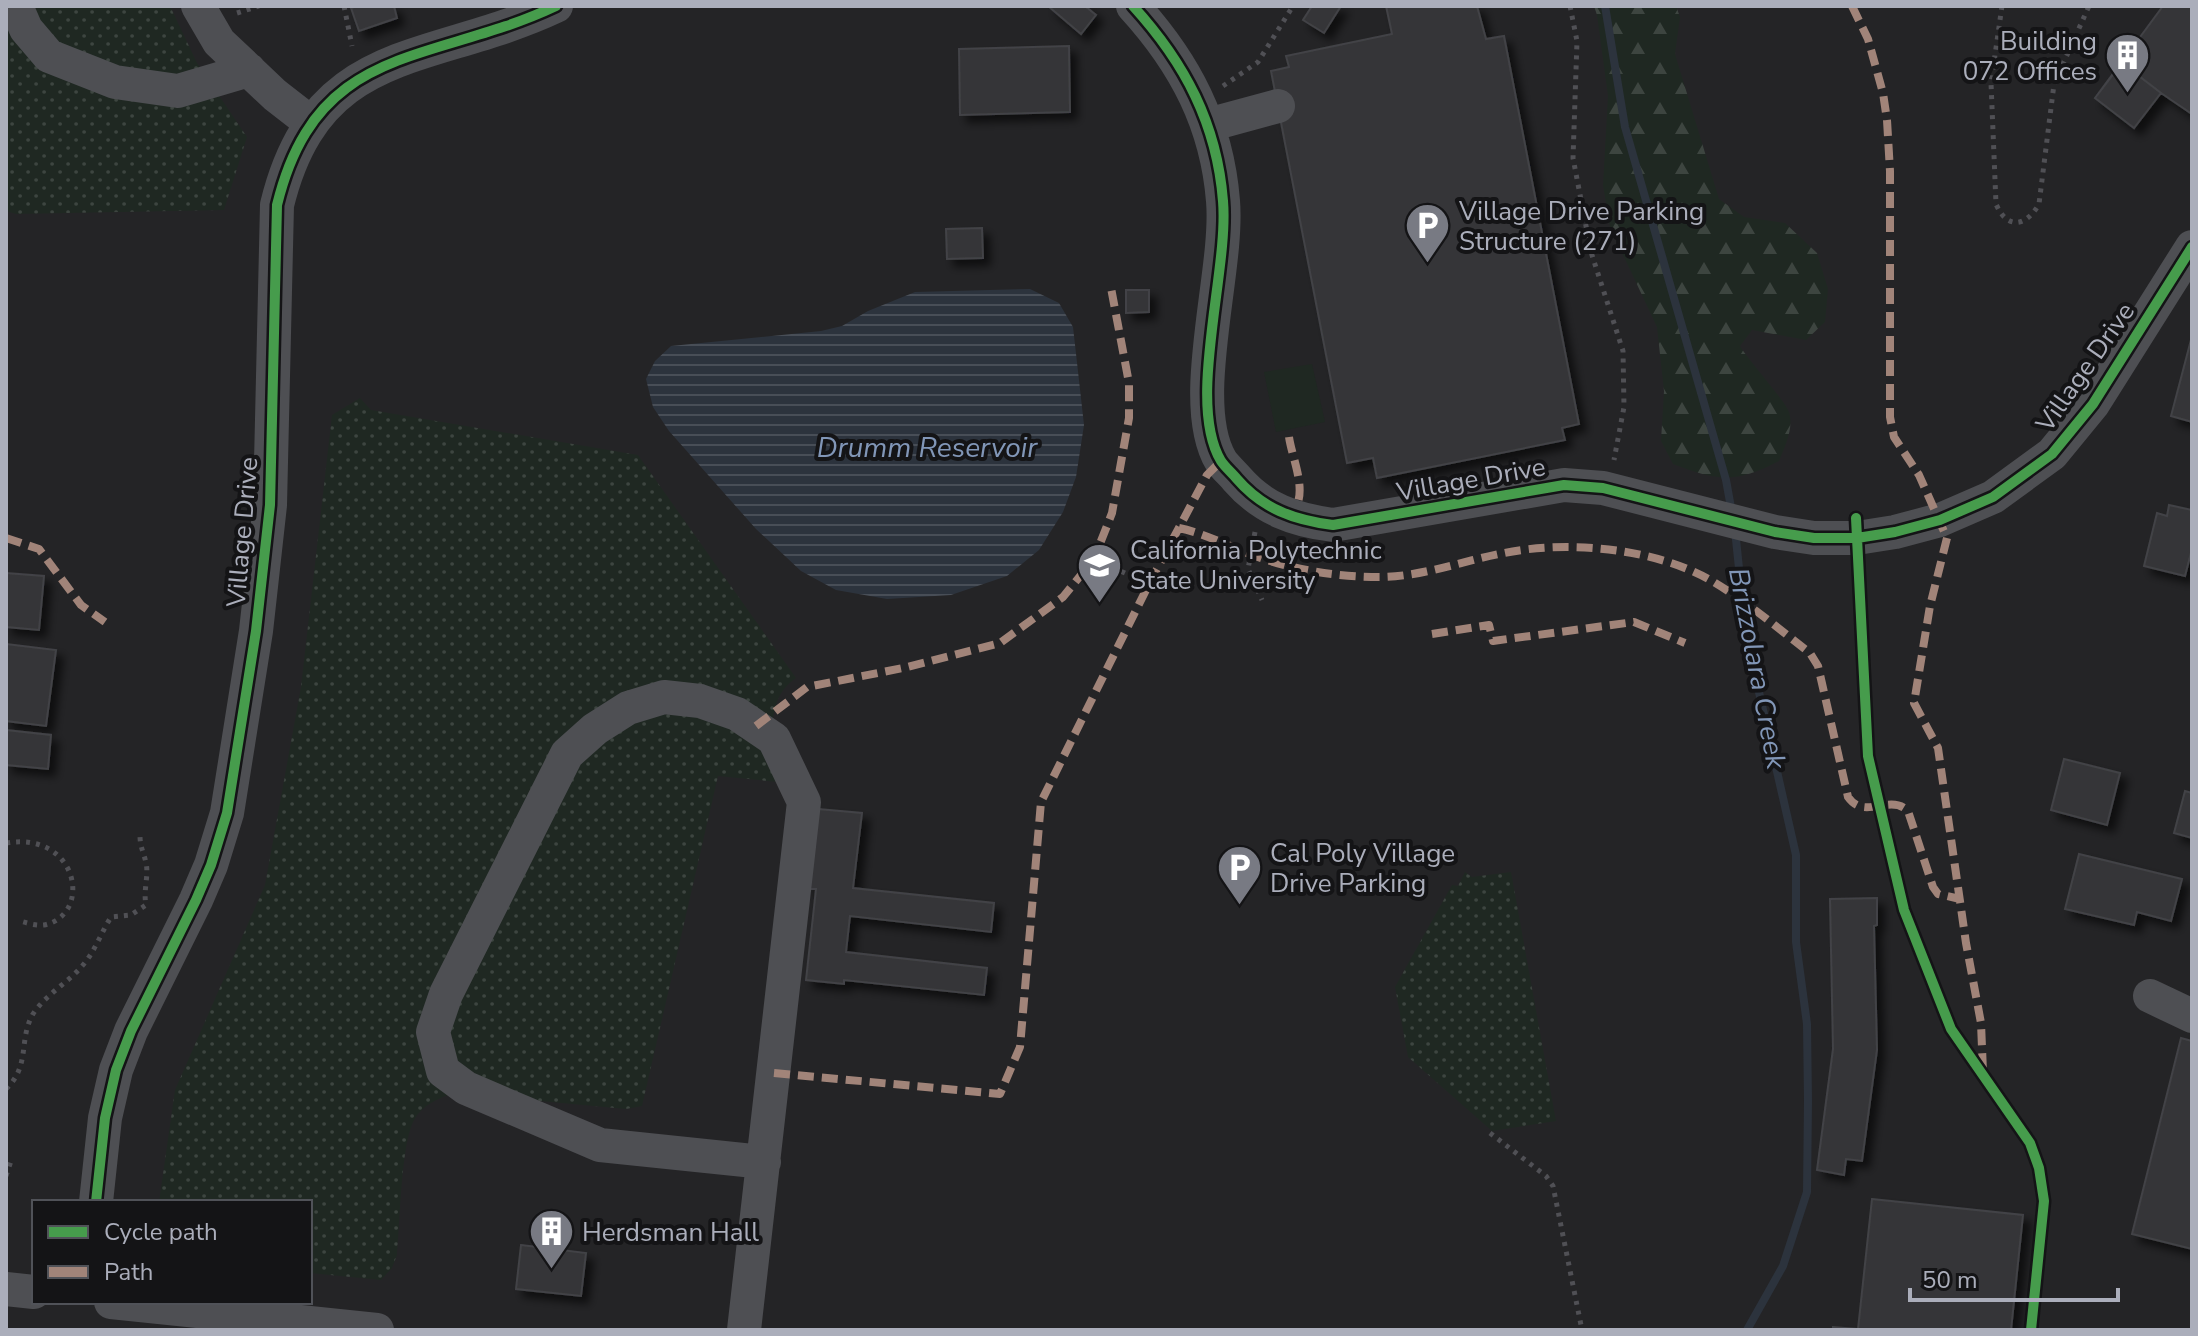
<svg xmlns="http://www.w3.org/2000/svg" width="2198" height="1336" font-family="'Nunito Sans',sans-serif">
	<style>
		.built { fill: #242426; fill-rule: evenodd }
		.grass { fill: url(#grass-dots) }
		.forest { fill: url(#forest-firs) }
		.pitch { fill: #1f2822 }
		.water { fill: url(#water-rules) }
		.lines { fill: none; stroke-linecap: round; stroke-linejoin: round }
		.stream { stroke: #2c333d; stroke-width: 8 }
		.building { fill: #363638; stroke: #424346; stroke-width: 2; filter: url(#shadow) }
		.path { stroke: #505055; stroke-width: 5; stroke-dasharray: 4 6; stroke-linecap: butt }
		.minor { stroke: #4e4f53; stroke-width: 34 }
		.quiet { stroke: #a18479; stroke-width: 8; stroke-dasharray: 16 8; stroke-linecap: butt }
		.cycleway-casing { stroke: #141416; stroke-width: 15 }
		.cycleway { stroke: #469c4c; stroke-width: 10 }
		.labels { text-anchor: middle; stroke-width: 8; stroke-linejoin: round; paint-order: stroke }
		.poi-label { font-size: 26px; fill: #abaebb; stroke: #141416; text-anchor: start }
		.street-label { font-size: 26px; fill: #abaebb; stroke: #141416 }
		.water-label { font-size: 28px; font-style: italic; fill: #8196b7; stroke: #141416 }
	</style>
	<defs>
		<pattern id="grass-dots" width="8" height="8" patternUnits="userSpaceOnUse" patternTransform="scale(2)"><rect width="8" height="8" fill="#1f2822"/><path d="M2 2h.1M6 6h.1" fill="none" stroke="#3d4540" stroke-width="1.8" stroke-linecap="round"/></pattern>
		<pattern id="forest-firs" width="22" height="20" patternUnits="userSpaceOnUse" patternTransform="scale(2)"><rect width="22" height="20" fill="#1f2822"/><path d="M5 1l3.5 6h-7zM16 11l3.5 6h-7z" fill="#3d4540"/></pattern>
		<pattern id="water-rules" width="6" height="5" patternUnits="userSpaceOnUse" patternTransform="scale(2)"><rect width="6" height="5" fill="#2c333d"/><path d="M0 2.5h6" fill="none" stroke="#484e57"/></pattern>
		<filter id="shadow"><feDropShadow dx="7" dy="7" stdDeviation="4" flood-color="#0009"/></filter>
	</defs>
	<rect width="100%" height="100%" fill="#1a1a1a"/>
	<path class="built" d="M 6,6 L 2192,6 L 2192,1330 L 6,1330 ZM 34,1202 L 310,1202 L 310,1302 L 34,1302 Z"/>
	<path class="grass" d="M 6,6 L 170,6 L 197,63 L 247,137 L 224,210 L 16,214 L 6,211 Z
		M 360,398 L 371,410 L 638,455 L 796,678 C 761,702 775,746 778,782 L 718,776 L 642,1106 L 626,1109 L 454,1093 C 439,1098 422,1105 414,1120 C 401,1144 400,1224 397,1255 L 392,1268 L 381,1280 L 310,1273 L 310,1202 L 159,1202 L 175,1090 L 265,885 L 301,687 L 332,415 Z
		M 1465,872 L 1472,877 L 1511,872 L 1556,1121 L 1492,1131 L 1408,1057 L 1395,987 L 1452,885 L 1458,886 Z"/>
	<path class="forest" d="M 1594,6 L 1676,6 L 1680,17 L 1675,54 L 1719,199 L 1744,217 L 1785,223 L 1817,253 L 1828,289 L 1825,322 L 1806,340 L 1752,330 L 1740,346 C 1749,361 1786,402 1789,412 C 1794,428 1785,446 1779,461 C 1735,484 1718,481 1673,464 L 1661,441 L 1664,391 L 1657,327 L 1610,227 L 1603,185 L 1608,96 L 1597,15 Z"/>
	<path class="pitch" d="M 1312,364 L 1325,422 L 1276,432 L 1264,372 Z"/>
	<path class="water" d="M 1030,289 L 1059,303 L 1073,327 L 1084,425 L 1076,477 L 1063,512 L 1039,550 L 1007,576 L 951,595 L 887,599 L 836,590 L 801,571 L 756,529 L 669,431 L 653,407 L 646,379 L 655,361 L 671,346 L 821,331 L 842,326 L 868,311 L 915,292 Z"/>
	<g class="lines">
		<path class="stream" d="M 1605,6 L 1625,127 L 1726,480 L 1732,513
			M 1735,530 L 1746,635 L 1796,855 L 1796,942 L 1807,1024 L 1808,1101 L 1807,1192 L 1783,1266 L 1747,1330"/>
	</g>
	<path class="building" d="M 357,6 L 394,6 L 397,18 L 359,31 L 351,8 Z
		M 1048,6 L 1085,6 L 1096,15 L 1081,34 Z
		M 1312,6 L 1341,6 L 1324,33 L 1303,20 Z
		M 1386,6 L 1477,6 L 1486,39 L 1504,36 L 1579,424 L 1562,428 L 1565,440 L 1377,478 L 1373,458 L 1347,463 L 1271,71 L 1289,67 L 1286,56 L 1392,34 Z
		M 2163,6 L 2192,6 L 2192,114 L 2161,93 L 2134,128 L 2095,98 Z
		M 1069,46 L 1070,112 L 960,115 L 959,49 Z
		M 2122,63 L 2161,93 L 2134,128 L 2095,98 Z
		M 982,228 L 983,258 L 947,259 L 946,229 Z
		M 1126,290 L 1149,290 L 1149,312 L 1126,313 Z
		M 2192,336 L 2192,422 L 2171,416 Z
		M 2169,505 L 2192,510 L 2192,549 L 2185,576 L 2144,566 L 2157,513 L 2167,516 Z
		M 6,573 L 44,576 L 39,630 L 6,627 Z
		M 6,644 L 56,650 L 46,726 L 6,721 Z
		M 6,730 L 51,735 L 48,769 L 6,765 Z
		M 2064,759 L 2120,773 L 2107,825 L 2051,810 Z
		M 2185,791 L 2192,793 L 2192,838 L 2174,833 Z
		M 818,809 L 862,813 L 853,888 L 994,903 L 991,932 L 850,916 L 846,952 L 987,968 L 984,995 L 844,980 L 844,984 L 806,980 L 816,889 L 809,889 Z
		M 2079,854 L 2182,879 L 2171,921 L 2137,912 L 2134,925 L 2065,909 Z
		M 1877,898 L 1877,925 L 1874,926 L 1877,1050 L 1862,1161 L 1846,1159 L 1844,1175 L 1817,1170 L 1833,1049 L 1830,899 Z
		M 2181,1038 L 2192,1041 L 2192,1249 L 2132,1234 Z
		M 1872,1199 L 2023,1215 L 2011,1330 L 1833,1330 L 1833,1327 L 1858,1329 Z
		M 521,1245 L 586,1253 L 581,1296 L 516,1289 Z"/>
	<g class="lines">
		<path class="path" d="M 344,6 L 352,46
			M 1570,6 L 1577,41 L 1573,158 L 1591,252 L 1623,351 L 1624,407 L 1614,460
			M 2002,6 L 1991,83 L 1996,204 C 2007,230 2026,227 2039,204 L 2054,84 L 2089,6
			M 237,13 L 259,6
			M 1223,86 L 1258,62 L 1293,6
			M 1255,532 L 1248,569 L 1262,600
			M 1094,559 L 1149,584
			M 6,843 C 79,831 93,915 44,925 C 36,926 27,923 20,921
			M 6,1089 C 31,1065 18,1040 33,1014 C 46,994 68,983 83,965 C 95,951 101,933 111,917 L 131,915 L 146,905 C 143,890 149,876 146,863 C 144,853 140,847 140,836
			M 1490,1133 L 1546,1176 L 1553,1186 L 1582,1330
			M 6,1176 L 12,1158"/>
		<path class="minor" d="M 16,6 L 26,29 L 49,56 L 115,82 L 178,91 L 249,70
			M 198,6 L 219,42 L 275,95 L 311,123
			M 1133,6 C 1185,63 1217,124 1223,201 C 1229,271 1186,403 1221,461 C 1225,467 1232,473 1237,479 C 1263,509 1294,520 1333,525 L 1564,485 L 1603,488 L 1775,532 L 1814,538 L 1857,538 L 1895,532 L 1940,520 L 1993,497 L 2052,454 L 2093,404 L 2192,247
			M 1208,125 L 1278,106
			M 2150,996 L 2192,1016
			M 96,1202 L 105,1118 L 116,1070 L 131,1031 L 196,900 L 211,865 L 227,813 L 256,631 L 270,505 L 277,205 C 317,41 431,65 556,6
			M 6,1289 L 34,1292
			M 111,1302 L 377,1330
			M 744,1330 L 804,802 L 774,739 L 737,714 L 700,701 L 664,697 L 628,708 L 595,729 L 567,754 L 446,994 L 433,1032 L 443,1071 L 466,1088 L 600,1145 L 764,1162"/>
		<path class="quiet" d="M 1852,6 L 1868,39 L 1883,93 L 1887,120 L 1890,171 L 1890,417 L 1894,437 L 1919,475 L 1947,538 L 1930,606 L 1914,703 L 1938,748 L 1966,943 L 1981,1023 L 1983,1072
			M 1289,437 C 1292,457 1304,483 1298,502
			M 1179,528 C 1203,533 1224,544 1247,553 C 1288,569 1335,577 1379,577 C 1421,577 1462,561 1504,553 C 1568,540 1655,548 1712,581 C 1746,601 1779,629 1810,653 L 1818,666 L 1848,797 C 1865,821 1890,793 1908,811 L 1933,887 L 1938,894 L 1960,899
			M 6,538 L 39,549 L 81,605 L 105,622
			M 1432,634 L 1489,625 L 1493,641 L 1634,622 L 1685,643
			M 756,726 L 807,687 L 903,668 L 1000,643 L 1063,597 L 1094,559 L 1112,513 L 1129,418 L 1129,383 L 1111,288
			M 774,1073 L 1000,1094 L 1020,1047 L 1041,802 L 1149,584 L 1207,475 L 1221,461"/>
		<defs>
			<path id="cycleway" d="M 1133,6 C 1185,63 1217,124 1223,201 C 1229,271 1186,403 1221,461 C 1225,467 1232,473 1237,479 C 1263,509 1294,520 1333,525 L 1564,485 L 1603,488 L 1775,532 L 1814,538 L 1857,538 L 1895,532 L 1940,520 L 1993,497 L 2052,454 L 2093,404 L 2192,247
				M 1856,518 L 1868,756 L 1904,910 L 1951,1029 L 2030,1143 L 2039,1168 L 2044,1201 L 2031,1330
				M 96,1202 L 105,1118 L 116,1070 L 131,1031 L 196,900 L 211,865 L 227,813 L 256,631 L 270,505 L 277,205 C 317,41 431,65 556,6"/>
		</defs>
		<use href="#cycleway" class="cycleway-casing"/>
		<use href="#cycleway" class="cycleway"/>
	</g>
	<defs>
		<symbol id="building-pin" viewBox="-11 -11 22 30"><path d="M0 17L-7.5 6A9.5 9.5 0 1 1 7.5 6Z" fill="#787a83" stroke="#141416"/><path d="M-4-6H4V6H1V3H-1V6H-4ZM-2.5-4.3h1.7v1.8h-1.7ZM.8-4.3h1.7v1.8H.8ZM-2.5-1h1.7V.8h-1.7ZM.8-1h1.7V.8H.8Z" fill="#fff"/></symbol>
		<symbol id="parking-pin" viewBox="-11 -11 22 30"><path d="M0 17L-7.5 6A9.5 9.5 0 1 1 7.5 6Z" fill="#787a83" stroke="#141416"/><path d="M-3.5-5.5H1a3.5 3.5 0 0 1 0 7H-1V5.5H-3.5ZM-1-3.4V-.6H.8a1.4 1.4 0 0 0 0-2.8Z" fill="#fff"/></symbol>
		<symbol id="university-pin" viewBox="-11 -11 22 30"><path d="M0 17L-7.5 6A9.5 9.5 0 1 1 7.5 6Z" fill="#787a83" stroke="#141416"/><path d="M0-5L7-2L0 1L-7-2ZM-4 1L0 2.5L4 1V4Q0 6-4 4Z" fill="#fff"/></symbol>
	</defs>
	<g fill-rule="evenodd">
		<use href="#building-pin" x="2102" y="30" width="51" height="69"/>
		<use href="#parking-pin" x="1402" y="200" width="51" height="69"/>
		<use href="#university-pin" x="1074" y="540" width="51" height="69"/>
		<use href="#parking-pin" x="1214" y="842" width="51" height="69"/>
		<use href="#building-pin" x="526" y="1206" width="51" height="69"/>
	</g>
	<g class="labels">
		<g class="poi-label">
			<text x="2097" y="50" text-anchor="end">Building<tspan x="2097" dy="30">072 Offices</tspan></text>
			<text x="1459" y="220">Village Drive Parking<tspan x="1459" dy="30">Structure (271)</tspan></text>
			<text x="1130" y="559">California Polytechnic<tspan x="1130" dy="30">State University</tspan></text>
			<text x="1270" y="862">Cal Poly Village<tspan x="1270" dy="30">Drive Parking</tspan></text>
			<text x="582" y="1241">Herdsman Hall</text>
		</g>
		<g class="street-label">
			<text transform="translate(2085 367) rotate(-55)" y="9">Village Drive</text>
			<text transform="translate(1471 479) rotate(-10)" y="9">Village Drive</text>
			<text transform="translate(242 532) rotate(-85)" y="9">Village Drive</text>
		</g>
		<g class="water-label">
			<text x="927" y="457">Drumm Reservoir</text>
			<text transform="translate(1758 668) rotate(79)" y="10">Brizzolara Creek</text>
		</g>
	</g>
	<rect width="2198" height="1336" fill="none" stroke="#abaebb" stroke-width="16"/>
	<rect x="32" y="1200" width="280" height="104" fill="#141416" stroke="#505258" stroke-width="2"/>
	<rect x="48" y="1226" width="40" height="12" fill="#469c4c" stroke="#505258" stroke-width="2"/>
	<text x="104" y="1240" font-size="24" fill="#abaebb">Cycle path</text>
	<rect x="48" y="1266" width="40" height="12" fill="#a18479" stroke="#505258" stroke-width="2"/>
	<text x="104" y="1280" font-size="24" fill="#abaebb">Path</text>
	<path d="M1910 1288v12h208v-12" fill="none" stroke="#abaebb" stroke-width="4"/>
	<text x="1922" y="1288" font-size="24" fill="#abaebb" stroke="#141416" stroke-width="6" paint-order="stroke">50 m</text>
</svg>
